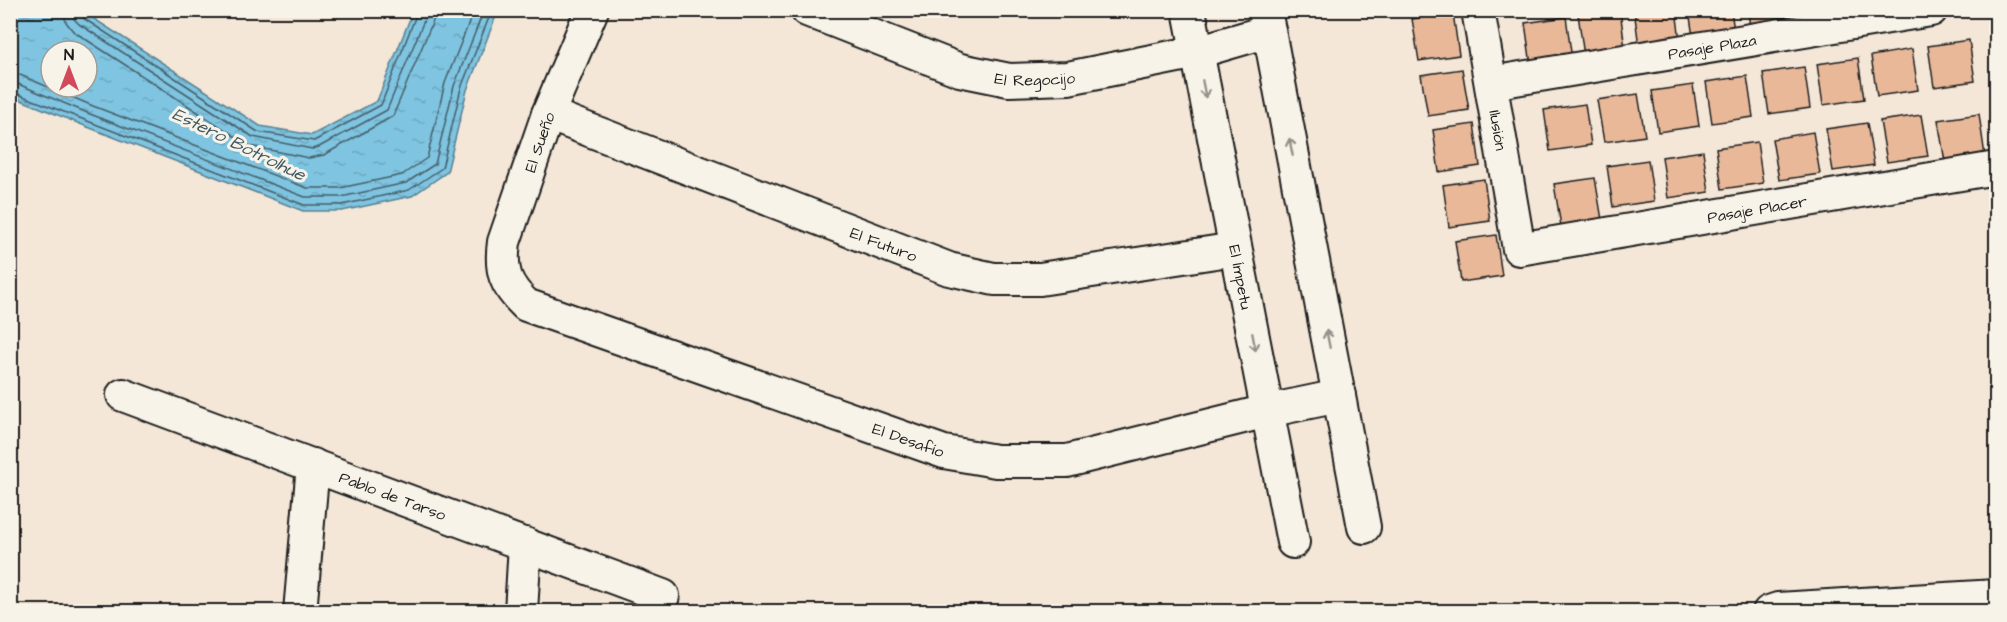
<svg xmlns="http://www.w3.org/2000/svg" width="2007" height="622" font-family="'Architects Daughter',sans-serif">
	<style>
		.water { fill: url(#water-ripples); stroke: #578192; stroke-width: 1.5; fill-rule: evenodd }
		.lines { fill: none; stroke-linecap: round; stroke-linejoin: round }
		.shore { stroke: #445f6a; stroke-width: 1.5 }
		.building { fill: #e8b899; stroke: #1c1c1c; stroke-width: 1.5 }
		.minor-casing { stroke: #1c1c1c; stroke-width: 36 }
		.minor { stroke: #f7f3e8; stroke-width: 32 }
		.oneway { stroke: #94928c }
		.labels { text-anchor: middle; stroke-width: 6; stroke-linejoin: round; paint-order: stroke }
		.street-label { font-size: 16px; fill: #1c1c1c; stroke: #f7f3e8 }
		.water-label { font-size: 18px; font-style: italic; fill: #3f5761; stroke: #f7f3e8 }
	</style>
	<defs>
		<pattern id="water-ripples" width="26" height="14" patternUnits="userSpaceOnUse" patternTransform="scale(1.5)"><rect width="26" height="14" fill="#7fc4e0"/><path d="M2 4q2-2 4 0t4 0M15 11q2-2 4 0t4 0" fill="none" stroke="#6da8c0"/></pattern>
	</defs>
	<rect width="100%" height="100%" fill="#f4e7d8"/>
	<filter id="ink" filterUnits="userSpaceOnUse"><feTurbulence type="fractalNoise" baseFrequency=".0167" numOctaves="2"/><feDisplacementMap in="SourceGraphic" scale="12" xChannelSelector="R" yChannelSelector="G"/><feConvolveMatrix kernelMatrix="1 2 1 2 8 2 1 2 1" color-interpolation-filters="sRGB"/></filter>
	<g filter="url(#ink)">
		<path class="water" d="M 10,11 L 82,11 L 260,126 L 312,135 L 377,101 L 413,11 L 498,11 L 467,90 L 447,172 L 412,196 L 342,211 L 303,211 L 85,126 L 11,96 ZM 51,51 L 87,51 L 87,87 L 51,87 Z"/>
		<g class="lines">
			<path class="shore" d="M 63,10 L 66,22 L 73,31 L 250,146 L 309,158 L 324,155 L 393,116 L 433,21 L 435,10
				M 72,10 L 74,19 L 79,24 L 253,137 L 312,149 L 319,147 L 387,110 L 425,18 L 426,10
				M 80,10 L 83,18 L 258,132 L 314,141 L 381,105 L 418,10
				M 10,74 L 20,75 L 93,106 L 307,188 L 340,188 L 402,175 L 427,158 L 445,83 L 474,10
				M 10,83 L 18,84 L 90,114 L 305,197 L 341,197 L 406,183 L 435,164 L 454,86 L 484,10
				M 10,91 L 304,205 L 342,205 L 409,190 L 442,168 L 461,88 L 492,10"/>
		</g>
		<path class="building" d="M 1604,10 L 1620,10 L 1625,49 L 1584,56 L 1578,14 Z
			M 1634,10 L 1676,10 L 1680,40 L 1639,46 Z
			M 1689,10 L 1731,10 L 1734,31 L 1693,37 Z
			M 1748,10 L 1789,10 L 1791,22 L 1750,28 Z
			M 1803,10 L 1845,10 L 1804,19 Z
			M 1453,13 L 1459,55 L 1419,61 L 1412,19 Z
			M 1566,17 L 1572,59 L 1531,65 L 1525,23 Z
			M 1969,40 L 1975,81 L 1934,87 L 1928,46 Z
			M 1912,49 L 1918,90 L 1877,96 L 1871,56 Z
			M 1858,58 L 1864,99 L 1823,105 L 1817,64 Z
			M 1804,67 L 1810,108 L 1769,114 L 1763,73 Z
			M 1462,69 L 1469,110 L 1428,116 L 1421,75 Z
			M 1747,76 L 1753,117 L 1712,123 L 1706,82 Z
			M 1693,85 L 1699,126 L 1658,132 L 1652,91 Z
			M 1638,94 L 1645,136 L 1604,142 L 1597,100 Z
			M 1585,104 L 1591,145 L 1550,151 L 1544,110 Z
			M 1979,114 L 1985,156 L 1945,162 L 1938,120 Z
			M 1921,115 L 1928,156 L 1887,162 L 1880,121 Z
			M 1867,123 L 1874,165 L 1833,171 L 1826,129 Z
			M 1474,124 L 1480,166 L 1439,172 L 1433,130 Z
			M 1813,132 L 1820,174 L 1779,180 L 1772,139 Z
			M 1757,142 L 1763,183 L 1722,189 L 1716,148 Z
			M 1703,151 L 1709,192 L 1668,198 L 1662,157 Z
			M 1648,160 L 1654,201 L 1613,207 L 1607,166 Z
			M 1595,178 L 1602,220 L 1561,226 L 1554,184 Z
			M 1484,179 L 1490,221 L 1449,227 L 1443,185 Z
			M 1496,235 L 1502,276 L 1461,282 L 1455,241 Z"/>
		<g class="lines">
			<defs>
				<g id="minor">
					<path id="s1" d="M 592,10 L 548,114 L 504,242 C 500,271 505,285 526,305 L 944,452 L 996,461 L 1067,461 L 1267,411 L 1339,396"/>
					<path id="s2" d="M 807,10 L 960,70 L 1009,80 L 1068,78 L 1197,52 L 1269,31"/>
					<path id="s3" d="M 1189,10 L 1293,542"/>
					<path d="M 1265,10 L 1364,527"/>
					<path id="s4" d="M 1478,10 L 1519,249 L 1996,168"/>
					<path id="s5" d="M 1491,83 L 1931,10"/>
					<path id="s6" d="M 548,114 L 949,269 L 994,279 L 1040,279 L 1235,249"/>
					<path id="s7" d="M 123,395 L 663,596"/>
					<path d="M 300,612 L 313,465"/>
					<path d="M 521,612 L 525,544"/>
					<path d="M 1769,612 L 1778,609 L 1996,596"/>
				</g>
			</defs>
			<use href="#minor" class="minor-casing"/>
			<use href="#minor" class="minor"/>
		</g>
		<defs><path id="oneway-shaft" d="M-6 0H5M1.5-3L5.5 0L1.5 3" fill="none" stroke-width="1.6" stroke-linecap="round" stroke-linejoin="round" transform="scale(1.5)"/></defs>
		<g class="oneway">
			<use href="#oneway-shaft" transform="translate(1204 89) rotate(79)"/>
			<use href="#oneway-shaft" transform="translate(1291 147) rotate(-101)"/>
			<use href="#oneway-shaft" transform="translate(1328 339) rotate(-101)"/>
			<use href="#oneway-shaft" transform="translate(1254 342) rotate(79)"/>
		</g>
	</g>
	<g class="labels">
		<g class="street-label">
			<text dy="6" stroke="none"><textPath href="#s5" startOffset="224">Pasaje Plaza</textPath></text>
			<text dy="6" stroke="none"><textPath href="#s2" startOffset="240">El Regocijo</textPath></text>
			<text dy="6" stroke="none"><textPath href="#s4" startOffset="122">Ilusión</textPath></text>
			<text transform="translate(539 142) rotate(-71)" y="6">El Sueño</text>
			<text dy="6" stroke="none"><textPath href="#s4" startOffset="484">Pasaje Placer</textPath></text>
			<text dy="6" stroke="none"><textPath href="#s6" startOffset="360">El Futuro</textPath></text>
			<text dy="6" stroke="none"><textPath href="#s3" startOffset="272">El Ímpetu</textPath></text>
			<text dy="6" stroke="none"><textPath href="#s1" startOffset="724">El Desafío</textPath></text>
			<text dy="6" stroke="none"><textPath href="#s7" startOffset="288">Pablo de Tarso</textPath></text>
		</g>
		<g class="water-label">
			<text transform="translate(239 144) rotate(26)" y="6">Estero Botrolhue</text>
		</g>
	</g>
	<rect width="2007" height="622" fill="none" stroke="#f7f3e8" stroke-width="36"/>
	<rect x="18" y="18" width="1971" height="586" fill="none" stroke="#1c1c1c" stroke-width="2" filter="url(#ink)"/>
	<g transform="translate(69 69)"><circle r="28" fill="#f7f3e8" stroke="#9f9d96" stroke-width="1.5"/>
	<path d="M0-4.5L10 22L0 15L-10 22Z" fill="#d1495b"/>
	<text y="-9" font-size="16" font-weight="bold" text-anchor="middle" fill="#1c1c1c">N</text>
	</g>
</svg>
